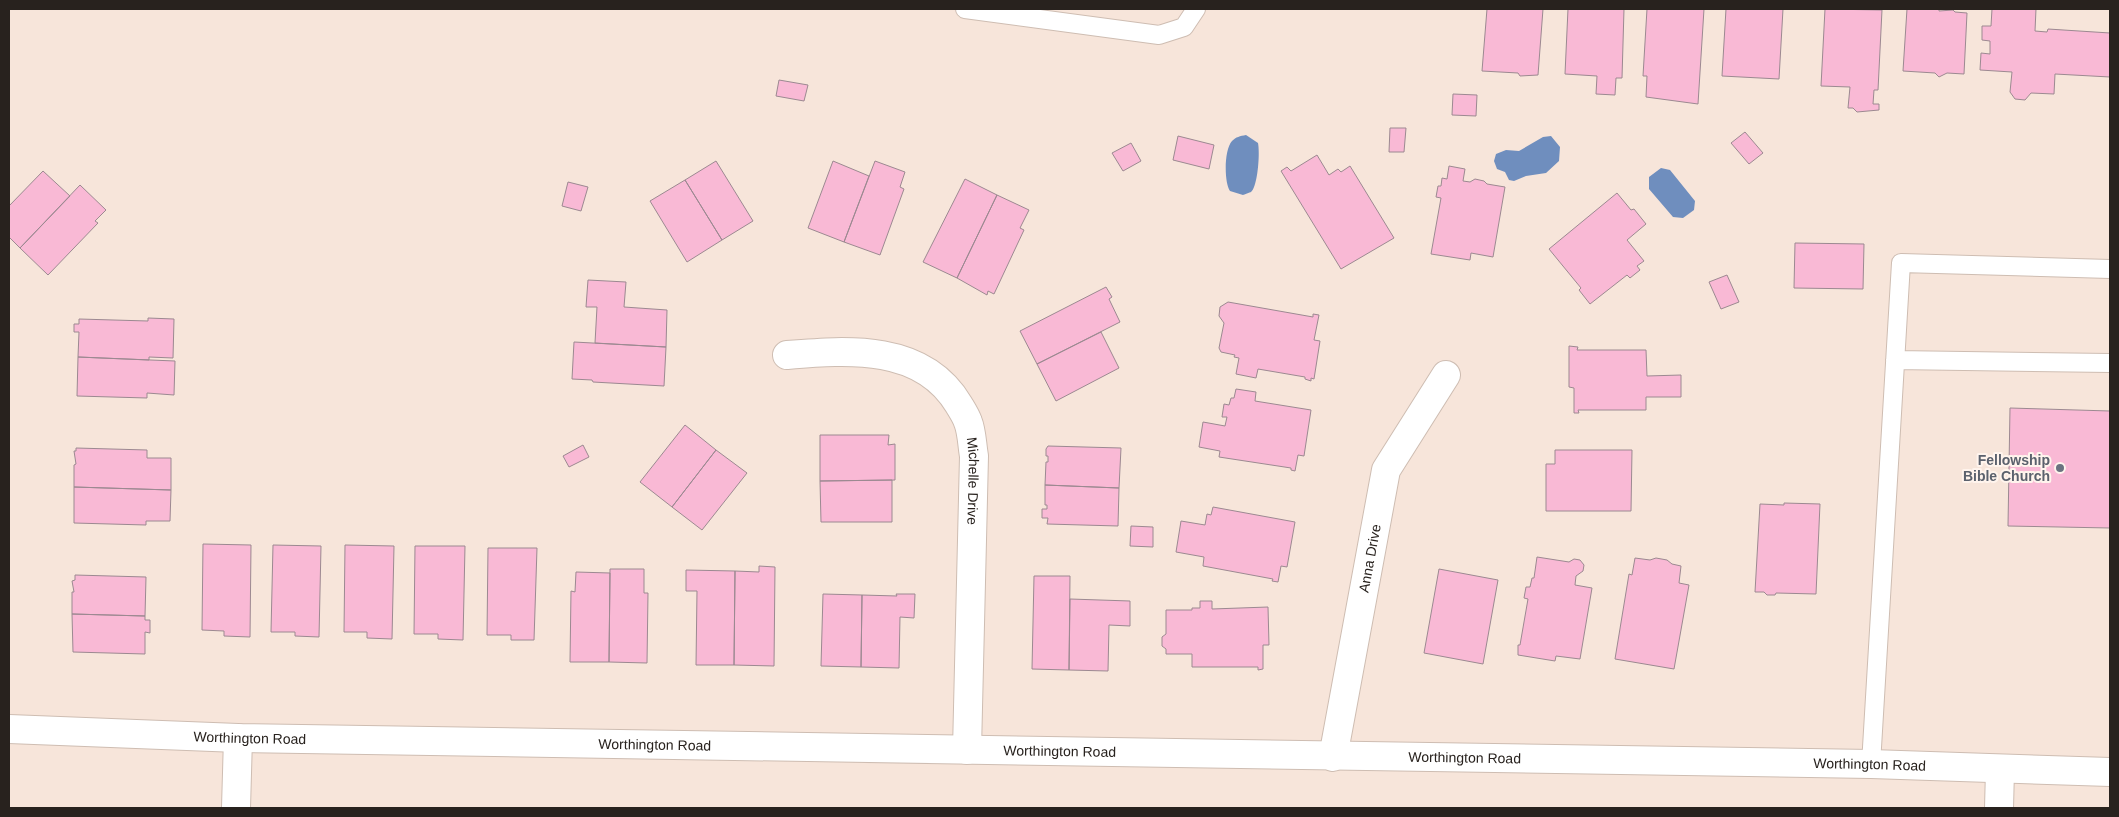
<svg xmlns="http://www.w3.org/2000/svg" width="2119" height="817" font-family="Helvetica,sans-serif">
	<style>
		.water { fill: #6f8ebe }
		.building { fill: #f9b9d5; stroke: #9c8991 }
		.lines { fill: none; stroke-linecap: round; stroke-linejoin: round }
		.service-casing { stroke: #cebdb2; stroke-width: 20 }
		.minor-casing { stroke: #cebdb2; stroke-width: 30 }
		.tertiary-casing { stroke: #cebdb2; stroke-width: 30 }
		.service { stroke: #fff; stroke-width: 18 }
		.minor { stroke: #fff; stroke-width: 28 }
		.tertiary { stroke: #fff; stroke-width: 28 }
		.worship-dot { fill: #6b7280; stroke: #fff4ed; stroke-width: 2 }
		.labels { text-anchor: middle; stroke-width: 4; stroke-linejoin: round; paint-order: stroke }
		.worship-label { font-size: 14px; font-weight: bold; fill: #5b616d; stroke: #fff4ed; text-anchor: end }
		.street-label { font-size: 14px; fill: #28221e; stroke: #fff4ed }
	</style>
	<rect width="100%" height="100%" fill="#f7e5da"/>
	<path class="water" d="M 1246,135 L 1258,143 C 1260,152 1258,186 1251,192 C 1250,192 1244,195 1243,195 L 1230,191 C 1224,182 1224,150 1232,141 C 1236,137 1240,136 1246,135 Z
		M 1551,136 L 1560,147 L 1559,161 L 1546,173 L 1526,176 L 1514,181 L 1509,180 L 1505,172 L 1497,169 L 1494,161 L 1496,154 L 1506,150 L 1519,151 L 1543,137 Z
		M 1661,168 L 1670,170 L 1695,201 L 1694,210 L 1683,218 L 1673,217 L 1649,189 L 1649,177 Z"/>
	<path class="building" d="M 1487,9 L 1543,9 L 1538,75 L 1520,76 L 1518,73 L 1482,71 Z
		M 1568,9 L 1624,9 L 1622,78 L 1616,78 L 1615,95 L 1596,94 L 1597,76 L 1565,74 Z
		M 1647,9 L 1704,9 L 1698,104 L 1646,97 L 1647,76 L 1643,76 Z
		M 1726,9 L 1783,9 L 1779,79 L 1722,76 Z
		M 1825,9 L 1882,10 L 1878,90 L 1874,90 L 1873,104 L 1879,104 L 1879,110 L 1857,112 L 1853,108 L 1848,108 L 1850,87 L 1821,86 Z
		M 1907,9 L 1939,9 L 1939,11 L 1953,10 L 1955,12 L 1967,13 L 1964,74 L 1947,73 L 1939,77 L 1935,73 L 1903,71 Z
		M 1992,9 L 2036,9 L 2035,31 L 2047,32 L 2048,29 L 2110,33 L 2110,77 L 2055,74 L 2054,94 L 2031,93 L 2025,100 L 2015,99 L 2010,92 L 2012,72 L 1980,70 L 1981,53 L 1990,54 L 1990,41 L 1982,40 L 1982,26 L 1991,26 Z
		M 779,80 L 808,85 L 804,101 L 776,96 Z
		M 1453,94 L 1477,95 L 1476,116 L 1452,115 Z
		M 1390,128 L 1406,128 L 1404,152 L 1389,152 Z
		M 1745,132 L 1763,153 L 1749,164 L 1731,143 Z
		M 1178,136 L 1214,145 L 1209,169 L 1173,160 Z
		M 1131,143 L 1141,161 L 1123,171 L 1112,153 Z
		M 1317,155 L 1329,175 L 1338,169 L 1341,172 L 1350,166 L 1394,238 L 1341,269 L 1281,171 L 1287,167 L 1291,171 Z
		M 716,161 L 753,221 L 722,240 L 685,180 Z
		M 833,161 L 869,176 L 844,242 L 808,228 Z
		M 875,161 L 905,172 L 900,187 L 904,189 L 880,255 L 844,242 Z
		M 1449,166 L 1465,169 L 1463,181 L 1470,182 L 1475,179 L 1484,181 L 1487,184 L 1505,187 L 1493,257 L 1471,253 L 1470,260 L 1431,254 L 1441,198 L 1436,197 L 1438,186 L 1441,186 L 1442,178 L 1447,179 Z
		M 43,171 L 70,196 L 20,248 L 9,237 L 9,206 Z
		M 965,179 L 997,195 L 957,278 L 923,262 Z
		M 685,180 L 722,240 L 687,262 L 650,201 Z
		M 568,182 L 588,187 L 581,211 L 562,206 Z
		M 80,185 L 106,210 L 95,221 L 98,223 L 48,275 L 20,248 Z
		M 1617,193 L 1631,210 L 1634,209 L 1646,224 L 1627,240 L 1644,261 L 1637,266 L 1640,270 L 1630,278 L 1627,275 L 1590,304 L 1579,290 L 1581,288 L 1549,249 Z
		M 997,195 L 1029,210 L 1020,228 L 1024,230 L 994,294 L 988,291 L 987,295 L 957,278 Z
		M 1795,243 L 1864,244 L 1863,289 L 1794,288 Z
		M 1727,275 L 1739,302 L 1721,309 L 1709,282 Z
		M 588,280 L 626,282 L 624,307 L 667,310 L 666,347 L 595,343 L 597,307 L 586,307 Z
		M 1106,287 L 1112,297 L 1109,299 L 1120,322 L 1037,364 L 1020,331 Z
		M 1228,302 L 1313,317 L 1313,314 L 1319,315 L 1314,340 L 1320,341 L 1314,379 L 1311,378 L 1311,381 L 1305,379 L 1305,377 L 1258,369 L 1256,378 L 1236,374 L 1239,358 L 1234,357 L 1235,355 L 1221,352 L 1219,348 L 1224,323 L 1219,316 L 1220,307 Z
		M 148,318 L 174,319 L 173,358 L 149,357 L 149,360 L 78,357 L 79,332 L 74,332 L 74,324 L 79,324 L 79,319 L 148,321 Z
		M 1101,332 L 1119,368 L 1056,401 L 1037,364 Z
		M 574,342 L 666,347 L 664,386 L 593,382 L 592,380 L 572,379 Z
		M 1569,346 L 1578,347 L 1577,350 L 1646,350 L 1647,376 L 1681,375 L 1681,397 L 1646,397 L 1646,410 L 1578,410 L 1579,413 L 1574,413 L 1574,388 L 1569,387 Z
		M 78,357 L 175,361 L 174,395 L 147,393 L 147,398 L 77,396 Z
		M 1236,389 L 1256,392 L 1255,401 L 1311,410 L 1304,456 L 1298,455 L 1295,471 L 1291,470 L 1291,468 L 1219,457 L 1220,451 L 1199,447 L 1203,422 L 1225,426 L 1227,417 L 1222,417 L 1224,404 L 1229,405 L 1231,398 L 1234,398 Z
		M 2010,408 L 2110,411 L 2110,528 L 2008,526 Z
		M 685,425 L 716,450 L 672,507 L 640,482 Z
		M 820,435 L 889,435 L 888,445 L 895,444 L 895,480 L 820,481 Z
		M 583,445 L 589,457 L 569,467 L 563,456 Z
		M 1048,446 L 1121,448 L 1119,488 L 1045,485 L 1046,462 L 1048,462 L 1048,456 L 1046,456 L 1046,449 Z
		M 76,448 L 147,450 L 147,458 L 171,458 L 171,490 L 74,487 L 74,465 L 76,464 L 74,451 L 76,451 Z
		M 716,450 L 747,473 L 702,530 L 672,507 Z
		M 1555,450 L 1632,450 L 1631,511 L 1546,511 L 1546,464 L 1555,464 Z
		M 892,480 L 892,522 L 821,522 L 820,481 Z
		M 1045,485 L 1119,488 L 1118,526 L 1047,524 L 1048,518 L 1042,518 L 1042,509 L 1047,509 L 1047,505 L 1045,505 Z
		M 74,487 L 171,490 L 170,521 L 146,521 L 146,525 L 74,523 Z
		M 1784,503 L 1820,504 L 1816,594 L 1776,593 L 1775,595 L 1767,595 L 1764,592 L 1755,592 L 1760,504 L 1784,505 Z
		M 1213,507 L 1295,522 L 1287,567 L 1281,566 L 1278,582 L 1272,581 L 1273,579 L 1203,566 L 1204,557 L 1176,552 L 1181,521 L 1205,525 L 1207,514 L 1211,515 Z
		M 1131,526 L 1153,527 L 1153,547 L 1130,546 Z
		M 203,544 L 251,545 L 250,637 L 224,636 L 224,631 L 202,630 Z
		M 273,545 L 321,546 L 319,637 L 295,636 L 295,632 L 271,632 Z
		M 345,545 L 394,546 L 392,639 L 367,638 L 367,632 L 344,632 Z
		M 415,546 L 465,546 L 463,640 L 438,639 L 438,634 L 414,634 Z
		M 488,548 L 537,548 L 534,640 L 511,640 L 511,635 L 487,635 Z
		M 1537,557 L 1569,562 L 1574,559 L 1580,560 L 1584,565 L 1583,571 L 1576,576 L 1575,585 L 1592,588 L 1580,659 L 1556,656 L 1555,661 L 1518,655 L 1518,645 L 1520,645 L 1528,599 L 1524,598 L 1526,587 L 1530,587 L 1532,578 L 1534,578 Z
		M 1635,558 L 1650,560 L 1656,558 L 1667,560 L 1672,564 L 1681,566 L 1679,583 L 1689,585 L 1674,669 L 1615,659 L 1629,574 L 1632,575 Z
		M 759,566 L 775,567 L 774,666 L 734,665 L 735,571 L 759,572 Z
		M 610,569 L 644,569 L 644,593 L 648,593 L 647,663 L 609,662 Z
		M 1439,569 L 1498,580 L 1483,664 L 1424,653 Z
		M 686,570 L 735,571 L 734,665 L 696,665 L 697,591 L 686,591 Z
		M 576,572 L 610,573 L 609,662 L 570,662 L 571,591 L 575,592 Z
		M 75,575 L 146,577 L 145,616 L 72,614 L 72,592 L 74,592 L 72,581 L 75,580 Z
		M 1034,576 L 1070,576 L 1069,670 L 1032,669 Z
		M 823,594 L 862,595 L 861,667 L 821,666 Z
		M 896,594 L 915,594 L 914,618 L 900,617 L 899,668 L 861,667 L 862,595 L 897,596 Z
		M 1070,599 L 1130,601 L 1130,626 L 1109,625 L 1108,671 L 1069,670 Z
		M 1200,601 L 1212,601 L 1212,609 L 1268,607 L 1269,645 L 1263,645 L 1263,669 L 1258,670 L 1258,667 L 1192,667 L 1192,654 L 1166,654 L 1166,649 L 1162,646 L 1162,637 L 1166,634 L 1166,610 L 1192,610 L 1192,608 L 1200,608 Z
		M 72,614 L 145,616 L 145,620 L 150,620 L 150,633 L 145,632 L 145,654 L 73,652 Z"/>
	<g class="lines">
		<defs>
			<path id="service" d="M 965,9 L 1159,35 L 1184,27 L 1196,9
				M 1895,360 L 2110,363
				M 1871,764 L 1901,263 L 2110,269"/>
			<g id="minor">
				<path id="s1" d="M 787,355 C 849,350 923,344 959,405 C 962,410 966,416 968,422 C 972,432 972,445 974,456 L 967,750"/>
				<path id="s2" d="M 1333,757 L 1386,470 L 1446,375"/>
				<path d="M 236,808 L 238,738"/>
				<path d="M 1999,808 L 2000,770"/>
			</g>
			<g id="tertiary">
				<path id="s3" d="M 9,729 L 238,738 L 1871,764 L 2110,772"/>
			</g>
		</defs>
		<use href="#service" class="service-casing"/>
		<use href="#minor" class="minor-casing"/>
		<use href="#tertiary" class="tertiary-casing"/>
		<use href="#service" class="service"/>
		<use href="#minor" class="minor"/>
		<use href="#tertiary" class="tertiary"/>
	</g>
	<circle class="worship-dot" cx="2060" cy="468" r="5"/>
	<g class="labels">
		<g class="worship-label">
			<text x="2050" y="465">Fellowship<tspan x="2050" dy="16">Bible Church</tspan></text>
		</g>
		<g class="street-label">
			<text dy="5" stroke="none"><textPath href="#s1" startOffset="269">Michelle Drive</textPath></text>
			<text dy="5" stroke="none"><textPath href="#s2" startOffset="202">Anna Drive</textPath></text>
			<text dy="5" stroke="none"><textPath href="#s3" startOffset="241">Worthington Road</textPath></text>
			<text dy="5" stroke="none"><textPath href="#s3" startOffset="646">Worthington Road</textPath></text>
			<text dy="5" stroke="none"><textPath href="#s3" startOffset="1051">Worthington Road</textPath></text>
			<text dy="5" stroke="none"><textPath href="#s3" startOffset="1456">Worthington Road</textPath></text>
			<text dy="5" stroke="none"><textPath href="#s3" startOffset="1861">Worthington Road</textPath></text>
		</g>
	</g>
	<rect width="2119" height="817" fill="none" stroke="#28221e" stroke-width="20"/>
</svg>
